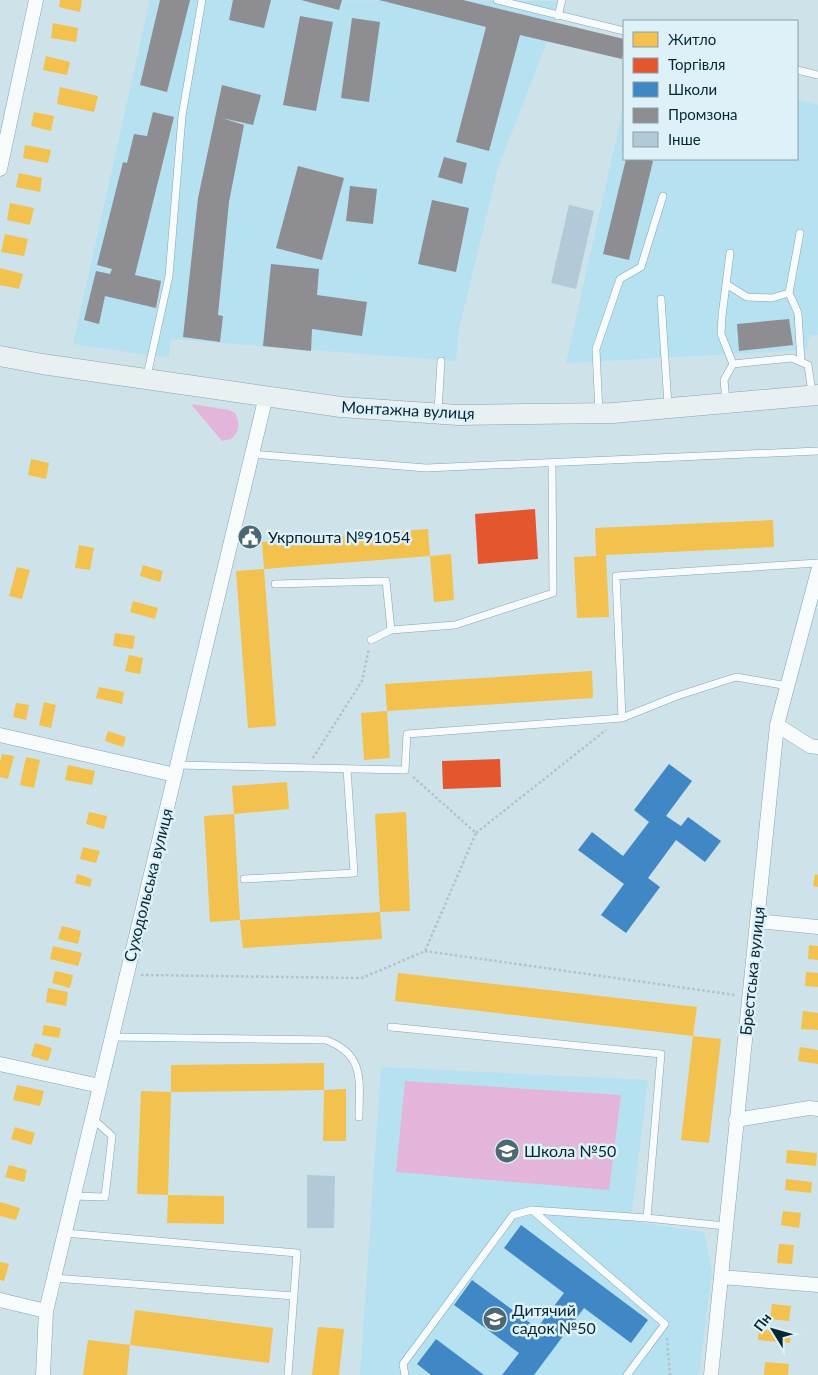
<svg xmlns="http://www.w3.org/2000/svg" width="818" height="1375" font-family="Lato,sans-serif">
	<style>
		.built { fill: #b6e1f1 }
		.green { fill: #e3b5da }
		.homes { fill: #f2c14e }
		.shops { fill: #e4572e }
		.schools { fill: #3f88c5 }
		.industry { fill: #8d8d92 }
		.building { fill: #b2c9d8 }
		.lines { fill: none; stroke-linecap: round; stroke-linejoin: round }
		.lane-casing { stroke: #85a4af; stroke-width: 8 }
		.street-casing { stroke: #85a4af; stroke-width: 15 }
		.secondary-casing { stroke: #85a4af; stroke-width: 21 }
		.path { stroke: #b6c1c5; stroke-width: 2.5; stroke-dasharray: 2.5 2.5; stroke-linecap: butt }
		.lane { stroke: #f8fbfc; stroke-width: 7 }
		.street { stroke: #f8fbfc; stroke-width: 14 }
		.secondary { stroke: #e9f0f2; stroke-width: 20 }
		.labels { text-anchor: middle; stroke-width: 5; stroke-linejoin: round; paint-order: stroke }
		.street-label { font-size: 16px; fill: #062732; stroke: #dff1f8 }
		.poi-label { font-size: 16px; fill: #062732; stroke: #dff1f8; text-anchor: start }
	</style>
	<rect width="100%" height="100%" fill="#cee2ea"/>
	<path class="built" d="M 150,0 L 563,1 L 498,168 L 459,329 L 456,361 L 171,339 L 169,358 L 73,344 Z
		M 797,100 L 818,105 L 818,335 L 810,335 L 806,350 L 566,363 L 624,104 L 624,159 L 797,159 Z
		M 381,1067 L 648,1080 L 631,1221 L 704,1232 L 712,1272 L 699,1375 L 360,1375 Z"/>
	<path class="green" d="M 191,404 L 229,410 L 235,413 C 240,423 240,431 231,439 L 222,441 Z
		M 405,1081 L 621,1095 L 609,1190 L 396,1172 Z"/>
	<path class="homes" d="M 60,0 L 82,0 L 80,12 L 59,7 Z
		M 53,23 L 78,28 L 76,42 L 51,38 Z
		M 46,56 L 70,62 L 67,75 L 43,70 Z
		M 60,87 L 98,96 L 94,112 L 57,104 Z
		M 34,112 L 54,116 L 51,131 L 31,126 Z
		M 25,145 L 51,150 L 48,163 L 23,158 Z
		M 19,173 L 42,178 L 40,192 L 16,187 Z
		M 10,203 L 34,208 L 30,225 L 7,220 Z
		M 5,234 L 28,239 L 24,256 L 1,252 Z
		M 0,268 L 23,274 L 19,289 L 0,285 Z
		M 31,459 L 49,463 L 46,479 L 28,475 Z
		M 773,520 L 774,547 L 606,555 L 609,617 L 577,618 L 574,557 L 596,556 L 595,528 Z
		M 428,529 L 430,556 L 264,569 L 262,542 Z
		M 79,545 L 94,548 L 90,570 L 75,568 Z
		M 451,554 L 454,600 L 434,602 L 430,556 Z
		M 143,565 L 163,571 L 160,582 L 140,576 Z
		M 17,567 L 30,570 L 22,599 L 9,596 Z
		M 264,569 L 276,726 L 248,728 L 236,571 Z
		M 133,601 L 158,608 L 155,619 L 130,612 Z
		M 115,633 L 135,636 L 133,649 L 113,646 Z
		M 129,655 L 143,658 L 140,674 L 125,671 Z
		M 592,671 L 593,698 L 387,711 L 385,684 Z
		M 99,687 L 124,692 L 122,704 L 96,698 Z
		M 44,702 L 56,705 L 51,728 L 39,725 Z
		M 16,703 L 29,705 L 26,720 L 13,717 Z
		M 387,711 L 390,758 L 364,760 L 361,713 Z
		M 108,731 L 126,737 L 123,747 L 105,741 Z
		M 2,754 L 14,756 L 8,779 L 0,777 L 0,762 Z
		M 26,757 L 40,760 L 34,788 L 20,785 Z
		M 68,765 L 95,771 L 92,785 L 65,780 Z
		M 287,782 L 289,809 L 234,814 L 232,786 Z
		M 89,812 L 107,816 L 104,829 L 86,824 Z
		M 406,812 L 410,911 L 380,912 L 375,814 Z
		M 234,814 L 240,920 L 210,922 L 204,816 Z
		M 83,847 L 100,851 L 96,863 L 80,859 Z
		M 77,874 L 92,879 L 90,887 L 75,883 Z
		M 815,874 L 818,875 L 818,887 L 813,886 Z
		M 380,912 L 382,939 L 243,948 L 240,920 Z
		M 62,926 L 81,931 L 78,944 L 58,939 Z
		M 809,945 L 818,946 L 818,960 L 808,959 Z
		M 53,946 L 82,953 L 78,966 L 50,959 Z
		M 55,971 L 73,975 L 70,988 L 52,983 Z
		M 806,972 L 818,973 L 818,987 L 805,986 Z
		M 398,973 L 697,1007 L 693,1036 L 395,1001 Z
		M 48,988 L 68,992 L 66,1006 L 46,1002 Z
		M 803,1011 L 818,1013 L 818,1030 L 801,1029 Z
		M 44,1025 L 61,1028 L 59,1038 L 42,1035 Z
		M 693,1036 L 721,1039 L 709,1143 L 681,1140 Z
		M 35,1043 L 52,1048 L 48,1061 L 31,1056 Z
		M 800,1047 L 818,1050 L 818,1064 L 798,1061 Z
		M 324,1063 L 324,1090 L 171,1092 L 171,1065 Z
		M 17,1085 L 44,1091 L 40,1106 L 13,1100 Z
		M 346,1089 L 346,1141 L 323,1141 L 324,1090 Z
		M 141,1091 L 171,1092 L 168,1195 L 137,1194 Z
		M 15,1127 L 35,1133 L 31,1145 L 11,1139 Z
		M 787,1150 L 817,1153 L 816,1166 L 786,1163 Z
		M 9,1165 L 27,1170 L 24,1182 L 5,1177 Z
		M 786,1179 L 812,1182 L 811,1193 L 785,1190 Z
		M 168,1195 L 224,1196 L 224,1224 L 167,1223 Z
		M 0,1202 L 20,1208 L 16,1220 L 0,1216 Z
		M 783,1211 L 801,1213 L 799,1228 L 781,1225 Z
		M 779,1244 L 794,1245 L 792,1264 L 777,1263 Z
		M 0,1262 L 9,1264 L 4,1281 L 0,1280 Z
		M 772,1304 L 791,1306 L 789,1321 L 770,1319 Z
		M 135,1310 L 273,1328 L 269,1363 L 130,1345 L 127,1375 L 83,1375 L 88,1340 L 130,1345 Z
		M 318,1327 L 344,1329 L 339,1375 L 312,1375 Z
		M 759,1329 L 791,1333 L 790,1343 L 758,1340 Z
		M 765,1362 L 789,1364 L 788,1375 L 764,1375 Z"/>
	<path class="shops" d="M 535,509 L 538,559 L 478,564 L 475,514 Z
		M 500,759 L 501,787 L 443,789 L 442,761 Z"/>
	<path class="schools" d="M 669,764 L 692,781 L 666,816 L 681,826 L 688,817 L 721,841 L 705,862 L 676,840 L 648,878 L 660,887 L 626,933 L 601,915 L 624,884 L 578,850 L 592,832 L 623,856 L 649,822 L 634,810 Z
		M 521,1225 L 648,1320 L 631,1343 L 584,1308 L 534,1375 L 502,1375 L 519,1353 L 454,1305 L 472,1280 L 537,1328 L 564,1293 L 504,1248 Z
		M 436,1339 L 484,1375 L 431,1375 L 417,1364 Z"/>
	<path class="industry" d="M 160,0 L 190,0 L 167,92 L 140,85 Z
		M 233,0 L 271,0 L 264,28 L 229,20 Z
		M 301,0 L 342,0 L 339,10 Z
		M 379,0 L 463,0 L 624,39 L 624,48 L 622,59 L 520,35 L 489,151 L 456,142 L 486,27 Z
		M 300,16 L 333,22 L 316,111 L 283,105 Z
		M 352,18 L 380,22 L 369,102 L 341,98 Z
		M 222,85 L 261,95 L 253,125 L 222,118 L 244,125 L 229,202 L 218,315 L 223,316 L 220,342 L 183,337 L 198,198 Z
		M 153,112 L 174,117 L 135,275 L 161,281 L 156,308 L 105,296 L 99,324 L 84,320 L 96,271 L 110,274 L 112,269 L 97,265 L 123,162 L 127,163 L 134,134 L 147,136 Z
		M 444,157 L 467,163 L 462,184 L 438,177 Z
		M 626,159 L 645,159 L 653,161 L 629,260 L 603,254 Z
		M 298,166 L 344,178 L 322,260 L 276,248 Z
		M 350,186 L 377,189 L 373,224 L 346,221 Z
		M 432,200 L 469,208 L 456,272 L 418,264 Z
		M 271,264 L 319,269 L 317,295 L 367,302 L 362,336 L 312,329 L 311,351 L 263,346 Z
		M 789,319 L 793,345 L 739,351 L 737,324 Z"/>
	<path class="building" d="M 569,205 L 594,211 L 576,289 L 551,283 Z
		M 307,1175 L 335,1176 L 334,1228 L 307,1228 Z"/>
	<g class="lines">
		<defs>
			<path id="lane" d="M 497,0 L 624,31
				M 558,16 L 562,0
				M 797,70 L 818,75
				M 800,233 L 789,293 L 798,313 L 801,362
				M 730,253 L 722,316 L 721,334 L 733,364
				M 726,284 L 747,297 L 772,298 L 789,293
				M 661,299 L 668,405
				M 147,376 L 169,276 L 182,116 L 202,0
				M 726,401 L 724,380 L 733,364 L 792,358 L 808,365 L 812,393
				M 438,411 L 441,361
				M 599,413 L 596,349 L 620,279 L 641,267 L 663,196
				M 252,454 L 426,468 L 818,451
				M 275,584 L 386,581 L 391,630
				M 371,640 L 391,630 L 455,625 L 553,593 L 552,463
				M 622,718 L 677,696 L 736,677 L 788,686
				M 177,765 L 405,770 L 407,734 L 622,718 L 616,576 L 818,563
				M 244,879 L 354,873 L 347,769
				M 391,1027 L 661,1054 L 647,1218 L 725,1226
				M 112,1037 L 326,1040 C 366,1055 359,1082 359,1117
				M 73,1196 L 105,1197 L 112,1136 L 92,1118
				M 532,1210 L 665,1324 L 627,1375
				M 65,1233 L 297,1253 L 288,1375
				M 54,1278 L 294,1296
				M 405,1375 L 403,1364 L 513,1215 L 532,1210 L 647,1218"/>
			<path id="street" d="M 0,169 L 36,0
				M 777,725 L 810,746 L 818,747
				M 0,735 L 175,775
				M 757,921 L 818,927
				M 0,1064 L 100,1086
				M 736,1120 L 809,1108 L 818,1109
				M 721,1277 L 818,1285
				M 0,1300 L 46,1311
				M 43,1375 L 46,1311 L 266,396
				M 711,1375 L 777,725 L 818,571"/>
			<path id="secondary" d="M 0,356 L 42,364 L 341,407 L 458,415 L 613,413 L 818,395"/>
		</defs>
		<use href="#lane" class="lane-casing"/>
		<use href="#street" class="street-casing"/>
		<use href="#secondary" class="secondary-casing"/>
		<path class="path" d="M 313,758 L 362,681 L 369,648
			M 476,833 L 606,730
			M 425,951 L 735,995
			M 141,975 L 362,978 L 425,951 L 476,833 L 412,776
			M 667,1338 L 670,1375"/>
		<use href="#lane" class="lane"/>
		<use href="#street" class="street"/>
		<use href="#secondary" class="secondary"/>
	</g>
	<defs>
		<symbol id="civic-disc" viewBox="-11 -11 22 22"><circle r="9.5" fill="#4c6872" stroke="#dff1f8"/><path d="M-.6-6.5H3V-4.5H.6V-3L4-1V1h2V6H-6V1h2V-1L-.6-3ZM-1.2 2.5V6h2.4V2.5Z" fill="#fff"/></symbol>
		<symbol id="school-disc" viewBox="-11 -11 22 22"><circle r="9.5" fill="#4c6872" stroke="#dff1f8"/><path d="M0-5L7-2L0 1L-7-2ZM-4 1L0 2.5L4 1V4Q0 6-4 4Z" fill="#fff"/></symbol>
	</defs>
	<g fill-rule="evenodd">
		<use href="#civic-disc" x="236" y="523" width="28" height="28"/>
		<use href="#school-disc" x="493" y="1137" width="28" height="28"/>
		<use href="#school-disc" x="481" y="1305" width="28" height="28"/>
	</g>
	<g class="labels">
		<g class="street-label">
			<text transform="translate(408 410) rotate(3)" y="6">Монтажна вулиця</text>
			<text transform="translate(148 885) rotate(-76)" y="6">Суходольська вулиця</text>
			<text transform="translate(752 971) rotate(-84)" y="6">Брестська вулиця</text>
		</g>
		<g class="poi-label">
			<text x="268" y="543">Укрпошта №91054</text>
			<text x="524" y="1157">Школа №50</text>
			<text x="512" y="1316">Дитячий<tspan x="512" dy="18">садок №50</tspan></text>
		</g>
	</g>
	<rect x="623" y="20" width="175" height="140" fill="#dff1f8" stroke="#88a0a9"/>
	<rect x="633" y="32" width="25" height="15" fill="#f2c14e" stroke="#88a0a9"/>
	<text x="668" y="45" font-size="15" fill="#062732">Житло</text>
	<rect x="633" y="58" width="25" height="15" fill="#e4572e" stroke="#88a0a9"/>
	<text x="668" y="70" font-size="15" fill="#062732">Торгівля</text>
	<rect x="633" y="82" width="25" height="15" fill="#3f88c5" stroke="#88a0a9"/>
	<text x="668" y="95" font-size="15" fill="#062732">Школи</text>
	<rect x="633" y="108" width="25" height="15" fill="#8d8d92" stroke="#88a0a9"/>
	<text x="668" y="120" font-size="15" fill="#062732">Промзона</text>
	<rect x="633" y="132" width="25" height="15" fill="#b2c9d8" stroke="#88a0a9"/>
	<text x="668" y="145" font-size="15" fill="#062732">Інше</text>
	<g transform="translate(773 1330) rotate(307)" stroke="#dff1f8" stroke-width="4" paint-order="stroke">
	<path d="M0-4L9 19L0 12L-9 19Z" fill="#062732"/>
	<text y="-8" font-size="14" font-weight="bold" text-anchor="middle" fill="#062732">Пн</text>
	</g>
</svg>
